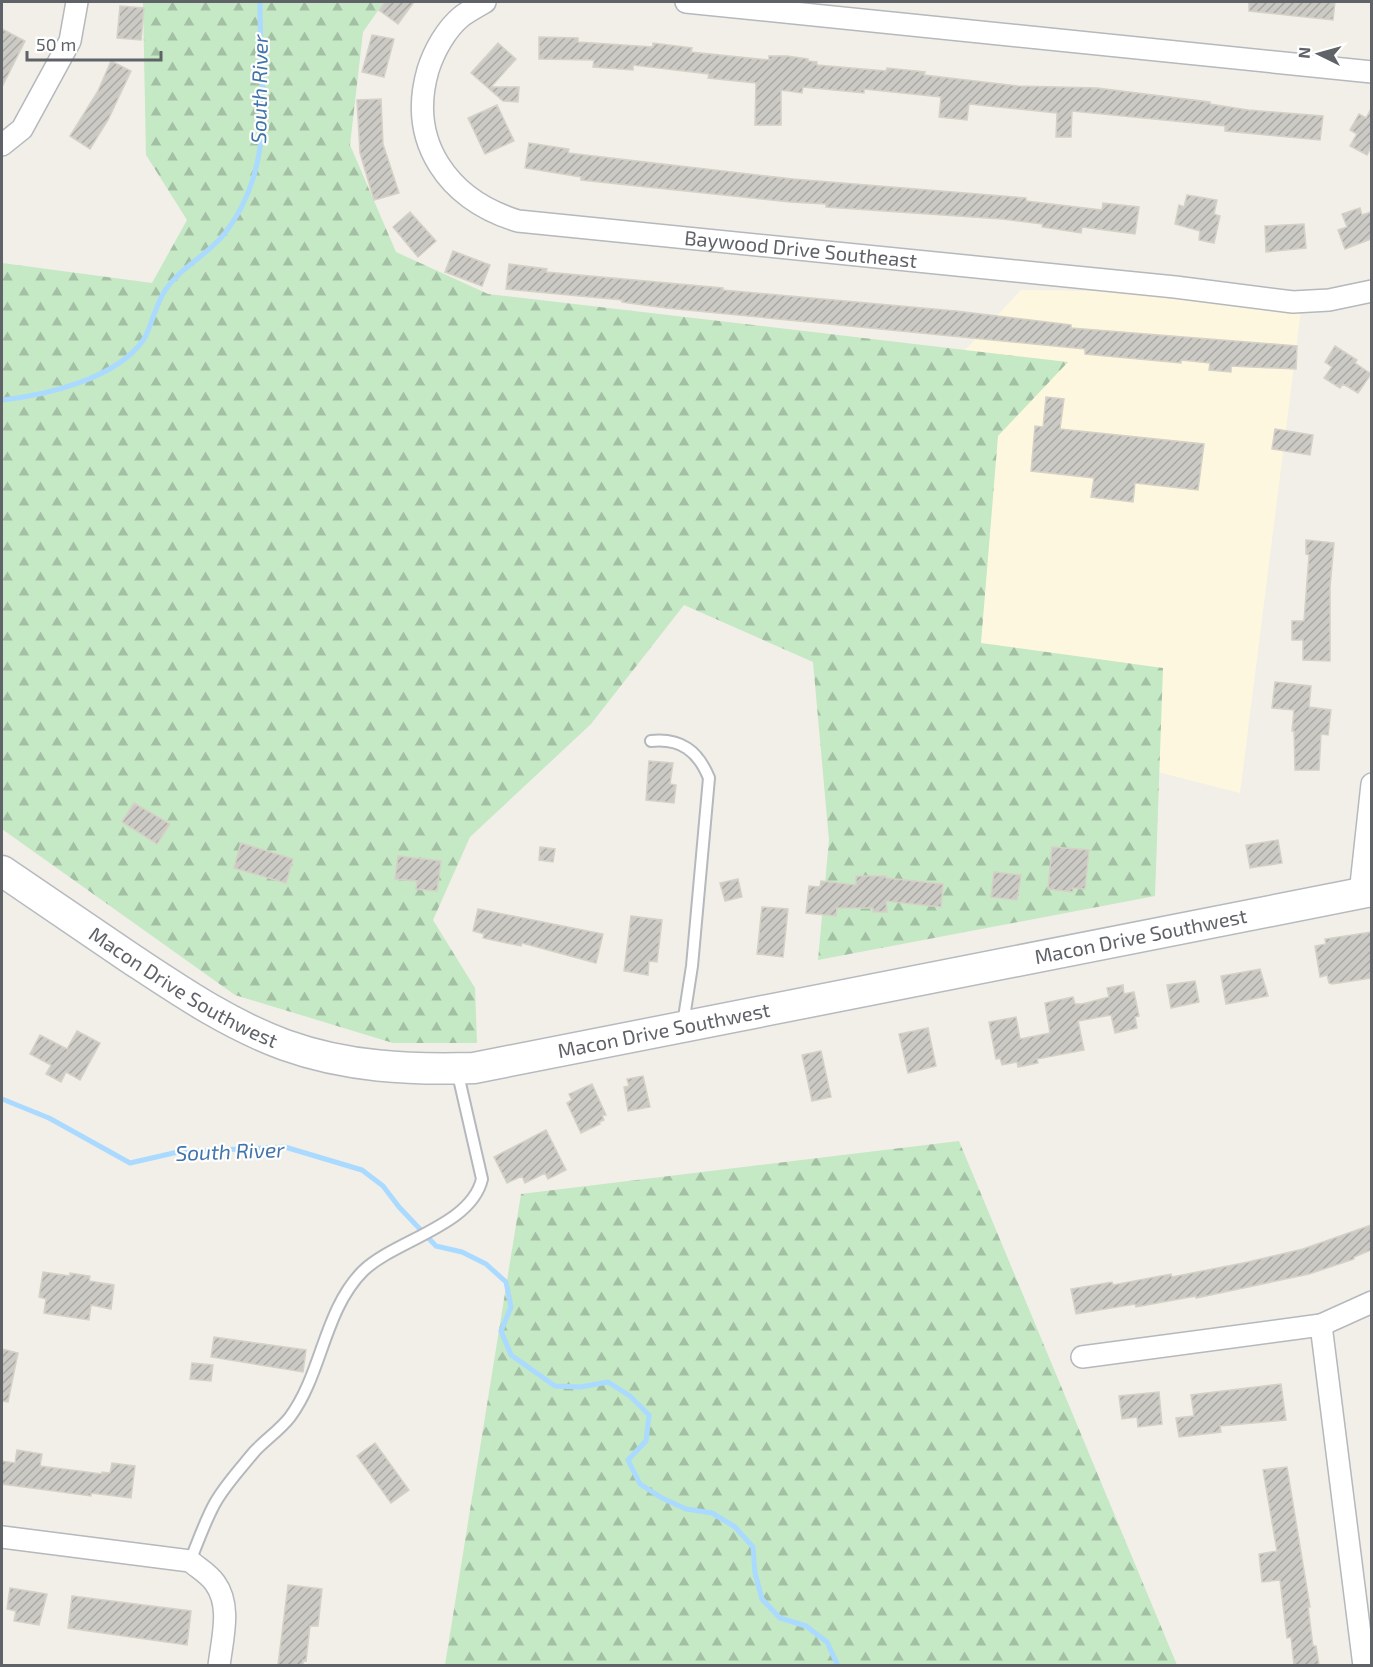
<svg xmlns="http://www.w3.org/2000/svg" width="1373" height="1667" font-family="'Exo 2',sans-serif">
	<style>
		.commercial { fill: #fef7e0 }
		.forest { fill: url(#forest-firs) }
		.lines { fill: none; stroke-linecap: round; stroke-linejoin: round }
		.stream { stroke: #aadaff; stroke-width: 5 }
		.building { fill: url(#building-hatch); stroke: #d6d1c6; stroke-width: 1.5 }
		.lane-casing { stroke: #b5b8bc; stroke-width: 14 }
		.street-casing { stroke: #b5b8bc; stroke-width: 24 }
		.secondary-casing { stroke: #b6babf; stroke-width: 33 }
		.lane { stroke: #fff; stroke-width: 10 }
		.street { stroke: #fff; stroke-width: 21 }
		.secondary { stroke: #fff; stroke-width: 30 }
		.labels { text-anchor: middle; stroke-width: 4.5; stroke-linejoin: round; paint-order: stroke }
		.street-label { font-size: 20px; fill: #5f6368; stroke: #fff }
		.water-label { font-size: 21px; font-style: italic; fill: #4174aa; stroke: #fff }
	</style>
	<defs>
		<pattern id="forest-firs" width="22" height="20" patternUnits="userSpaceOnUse" patternTransform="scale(1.5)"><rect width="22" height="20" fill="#c5e8c5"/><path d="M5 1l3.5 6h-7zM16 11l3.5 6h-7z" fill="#a3c0a4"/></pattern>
		<pattern id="building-hatch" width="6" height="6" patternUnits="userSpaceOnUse" patternTransform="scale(1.5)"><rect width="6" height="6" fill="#cccac5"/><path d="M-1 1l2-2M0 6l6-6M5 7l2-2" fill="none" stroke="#a9a8a4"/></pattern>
	</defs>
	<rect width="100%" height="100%" fill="#f1efe8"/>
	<path class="commercial" d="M 1021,290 L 1303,294 L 1240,793 L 935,715 L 933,385 Z"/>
	<path class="forest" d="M 143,2 L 384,2 L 363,32 L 350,145 L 396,252 L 488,294 L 1068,362 L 998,436 L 981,643 L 1163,668 L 1155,896 L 818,960 L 829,840 L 813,662 L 684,605 L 591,724 L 470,837 L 433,920 L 475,988 L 477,1043 L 393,1043 L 235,995 L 2,829 L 2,263 L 152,283 L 187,220 L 146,155 Z
		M 959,1141 L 1177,1665 L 445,1665 L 521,1194 Z"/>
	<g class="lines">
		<path class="stream" d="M 2,400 C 46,395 117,379 144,339 C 152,325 155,305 166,289 C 182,266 208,255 225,233 C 279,163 259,83 260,2
			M 2,1099 L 49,1118 L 130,1163 L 178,1152 L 285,1147 L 362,1170 L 383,1186 L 399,1207 L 436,1246 L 462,1252 L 486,1264 L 506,1282 L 511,1307 L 501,1331 L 511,1355 L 555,1386 L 581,1387 L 608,1382 L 630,1396 L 649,1415 L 646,1441 L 628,1460 L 640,1484 L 662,1498 L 686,1509 L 712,1513 L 735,1527 L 753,1547 L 755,1573 L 762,1599 L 780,1618 L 806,1626 L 827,1642 L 838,1666"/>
	</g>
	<path class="building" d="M 385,2 L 414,2 L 398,24 L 379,10 Z
		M 1249,2 L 1335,2 L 1333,20 L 1249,11 Z
		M 120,6 L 144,8 L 141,40 L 117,38 Z
		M 2,29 L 25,41 L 2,87 Z
		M 372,35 L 394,39 L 384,77 L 362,72 Z
		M 539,37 L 578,38 L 578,42 L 653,47 L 653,43 L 692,48 L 691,52 L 769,60 L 769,56 L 787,56 L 808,59 L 808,61 L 817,62 L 817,65 L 886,71 L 887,68 L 925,72 L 924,75 L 1018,86 L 1097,88 L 1210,102 L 1210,104 L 1248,110 L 1323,116 L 1320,140 L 1225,131 L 1225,126 L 1072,111 L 1071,137 L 1056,137 L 1057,113 L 969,104 L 967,120 L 939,117 L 941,97 L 864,89 L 864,93 L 803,87 L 802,93 L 781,90 L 781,125 L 755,125 L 756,83 L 708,78 L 709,74 L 633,65 L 633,70 L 593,67 L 594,60 L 539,59 Z
		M 498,43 L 516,59 L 491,87 L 519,87 L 518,102 L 503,101 L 471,73 Z
		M 111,61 L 131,71 L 108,120 L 90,149 L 70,136 L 98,91 Z
		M 381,99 L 383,144 L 399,193 L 374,200 L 360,153 L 357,100 Z
		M 497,105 L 514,141 L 485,154 L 468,118 Z
		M 1371,109 L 1371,147 L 1367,155 L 1350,146 L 1357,134 L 1350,130 L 1359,114 L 1366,118 Z
		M 529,143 L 569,149 L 568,153 L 793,179 L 1026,198 L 1026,201 L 1102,210 L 1103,203 L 1139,207 L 1135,234 L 1082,227 L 1081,233 L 1042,227 L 1043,224 L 1002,219 L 826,207 L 826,204 L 790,202 L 581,180 L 581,177 L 525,168 Z
		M 1187,195 L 1217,200 L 1214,214 L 1220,216 L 1214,243 L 1199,240 L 1200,231 L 1175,224 L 1179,205 L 1184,207 Z
		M 1360,208 L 1362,215 L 1371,212 L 1371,239 L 1345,249 L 1338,230 L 1347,227 L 1342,214 Z
		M 410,212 L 436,241 L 418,257 L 393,227 Z
		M 1304,224 L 1306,248 L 1266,252 L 1265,226 Z
		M 453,251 L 490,265 L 482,286 L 445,272 Z
		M 509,264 L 547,269 L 546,272 L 723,288 L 723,290 L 956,311 L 1071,325 L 1071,328 L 1297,346 L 1296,369 L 1231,366 L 1231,372 L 1209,370 L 1210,363 L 1181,360 L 1181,363 L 1085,354 L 1085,349 L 666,308 L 622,302 L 622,300 L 506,289 Z
		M 1335,346 L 1357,360 L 1355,363 L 1371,374 L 1358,393 L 1343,384 L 1340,388 L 1324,378 L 1332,367 L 1325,362 Z
		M 1046,397 L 1064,399 L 1060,429 L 1204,444 L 1198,490 L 1135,483 L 1133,502 L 1091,497 L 1094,478 L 1031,471 L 1035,426 L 1043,427 Z
		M 1275,429 L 1313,435 L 1310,455 L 1272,449 Z
		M 1306,540 L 1334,543 L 1330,587 L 1330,661 L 1303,660 L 1303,640 L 1292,640 L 1292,621 L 1304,621 L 1309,555 L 1306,554 Z
		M 1275,682 L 1311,686 L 1309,707 L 1331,710 L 1328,735 L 1321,734 L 1319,770 L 1295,770 L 1294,731 L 1292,731 L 1294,710 L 1272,708 Z
		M 649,761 L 673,763 L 670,784 L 676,785 L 674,803 L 646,800 Z
		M 134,803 L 170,824 L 157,844 L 122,822 Z
		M 1278,840 L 1282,863 L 1250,868 L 1246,845 Z
		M 241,843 L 293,859 L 286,883 L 234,868 Z
		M 540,847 L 555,849 L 553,862 L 539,860 Z
		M 1052,847 L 1089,850 L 1085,889 L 1073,888 L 1073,892 L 1048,889 Z
		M 398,856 L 441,861 L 437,891 L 416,889 L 417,881 L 395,879 Z
		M 994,872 L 1021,875 L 1017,900 L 991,897 Z
		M 856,876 L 886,876 L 886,878 L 943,884 L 941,907 L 886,901 L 887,912 L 873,912 L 873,908 L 837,908 L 836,916 L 806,913 L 809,886 L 820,887 L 821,881 L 856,885 Z
		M 738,879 L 742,897 L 725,901 L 720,883 Z
		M 762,907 L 788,909 L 783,957 L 757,954 Z
		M 478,909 L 603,934 L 596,963 L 522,943 L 521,946 L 483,938 L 484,934 L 473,931 Z
		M 631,916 L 662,920 L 657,962 L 649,961 L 648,975 L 624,971 Z
		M 1371,932 L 1371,978 L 1332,984 L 1329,983 L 1327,975 L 1320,977 L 1315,946 L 1326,944 L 1325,939 Z
		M 1260,969 L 1268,996 L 1226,1004 L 1221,976 Z
		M 1195,981 L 1199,1002 L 1171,1008 L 1167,985 Z
		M 1123,985 L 1124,994 L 1134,992 L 1139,1016 L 1135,1017 L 1137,1028 L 1115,1033 L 1111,1015 L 1078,1021 L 1084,1050 L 1037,1059 L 1038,1063 L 1018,1067 L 1017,1062 L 1002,1065 L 1000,1058 L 996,1059 L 989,1022 L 1016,1017 L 1020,1039 L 1050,1033 L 1045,1003 L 1073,997 L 1075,1004 L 1082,1004 L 1109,997 L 1107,988 Z
		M 928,1028 L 936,1066 L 908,1073 L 899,1034 Z
		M 77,1031 L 100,1043 L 80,1080 L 66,1072 L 61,1082 L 46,1074 L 51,1065 L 30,1054 L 40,1035 L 67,1049 Z
		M 821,1051 L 831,1097 L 812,1101 L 802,1055 Z
		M 643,1076 L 650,1107 L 628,1111 L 624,1087 L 629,1086 L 627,1079 Z
		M 592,1084 L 606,1115 L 602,1115 L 604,1120 L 599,1122 L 600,1124 L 581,1133 L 567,1103 L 572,1100 L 569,1094 Z
		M 546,1130 L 566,1170 L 548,1179 L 545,1173 L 525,1183 L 522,1176 L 507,1183 L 494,1157 Z
		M 1371,1225 L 1371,1250 L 1354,1257 L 1354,1259 L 1309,1274 L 1196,1298 L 1196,1296 L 1136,1307 L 1135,1304 L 1076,1314 L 1071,1289 L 1112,1282 L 1113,1285 L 1171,1274 L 1172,1277 L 1248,1262 L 1303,1249 Z
		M 43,1272 L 70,1276 L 70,1273 L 90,1276 L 89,1281 L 114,1285 L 111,1309 L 91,1305 L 89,1320 L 44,1313 L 46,1299 L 39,1297 Z
		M 214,1337 L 306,1350 L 303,1372 L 211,1357 Z
		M 2,1349 L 18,1353 L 8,1402 L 2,1401 Z
		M 192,1363 L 213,1365 L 211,1381 L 190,1379 Z
		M 1281,1384 L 1286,1420 L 1220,1426 L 1221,1432 L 1179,1437 L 1176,1418 L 1194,1416 L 1191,1395 Z
		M 1159,1392 L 1162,1424 L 1138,1427 L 1137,1417 L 1122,1419 L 1119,1396 Z
		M 375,1443 L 409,1490 L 391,1503 L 357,1456 Z
		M 17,1450 L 42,1454 L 40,1466 L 102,1474 L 102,1472 L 110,1473 L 112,1463 L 135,1466 L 131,1498 L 91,1493 L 91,1496 L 2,1484 L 2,1461 L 15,1463 Z
		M 1287,1467 L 1310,1607 L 1308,1607 L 1313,1646 L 1316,1646 L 1319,1665 L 1294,1665 L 1291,1637 L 1287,1638 L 1280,1580 L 1262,1582 L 1259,1554 L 1277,1551 L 1263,1470 Z
		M 288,1585 L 322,1589 L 318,1626 L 310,1626 L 306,1661 L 303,1660 L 303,1665 L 278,1665 Z
		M 10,1588 L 47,1594 L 39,1625 L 14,1621 L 16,1611 L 7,1609 Z
		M 72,1596 L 191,1611 L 187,1645 L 68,1628 Z"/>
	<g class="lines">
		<defs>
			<path id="lane" d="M 651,741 C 681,738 698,751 709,778 L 692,966 L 683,1024
				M 190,1561 C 198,1542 205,1521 215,1503 C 225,1485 241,1468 254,1452 C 265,1440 280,1430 290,1417 C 322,1374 324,1310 363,1271 C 395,1240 471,1226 482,1179 L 457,1070"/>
			<g id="street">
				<path id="s1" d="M 485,2 C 478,6 469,11 462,16 C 446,29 434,51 428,70 C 407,143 449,200 518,221 L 1175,287 L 1293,302 L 1329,300 L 1372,291"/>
				<path d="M 686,2 L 1372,72"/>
				<path d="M 2,145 L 22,129 L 70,41 L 77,2"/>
				<path d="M 1360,894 L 1372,784"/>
				<path d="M 1321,1325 L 1364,1666"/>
				<path d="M 1082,1357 L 1321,1325 L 1372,1302"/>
				<path d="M 2,1537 L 190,1561 C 198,1568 209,1574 215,1583 C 232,1606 222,1639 219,1666"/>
			</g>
			<g id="secondary">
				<path id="s2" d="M 2,871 C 44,900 87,929 130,958 C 180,991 228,1024 285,1045 C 346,1067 410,1070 474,1068 L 1372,891"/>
			</g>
		</defs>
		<use href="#lane" class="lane-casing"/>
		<use href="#street" class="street-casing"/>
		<use href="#secondary" class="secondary-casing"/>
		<use href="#lane" class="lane"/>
		<use href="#street" class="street"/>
		<use href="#secondary" class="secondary"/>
	</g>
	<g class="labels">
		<g class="street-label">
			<text dy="7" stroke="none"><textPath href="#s1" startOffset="573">Baywood Drive Southeast</textPath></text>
			<text dy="7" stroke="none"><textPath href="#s2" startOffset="1204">Macon Drive Southwest</textPath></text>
			<text dy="7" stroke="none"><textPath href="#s2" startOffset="216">Macon Drive Southwest</textPath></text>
			<text dy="7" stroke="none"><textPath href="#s2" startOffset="718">Macon Drive Southwest</textPath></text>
		</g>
		<g class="water-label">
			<text transform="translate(260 89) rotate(-89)" y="7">South River</text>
			<text transform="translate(230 1152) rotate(-2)" y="7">South River</text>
		</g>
	</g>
	<rect width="1373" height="1667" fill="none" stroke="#5f6368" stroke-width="6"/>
	<g transform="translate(1319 54) rotate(275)" stroke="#ffffff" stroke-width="4.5" paint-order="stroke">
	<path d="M0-4.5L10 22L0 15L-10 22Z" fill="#5f6368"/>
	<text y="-9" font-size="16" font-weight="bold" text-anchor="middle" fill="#5f6368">N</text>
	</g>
	<path d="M27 51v9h134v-9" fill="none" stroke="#5f6368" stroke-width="3"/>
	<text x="36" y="51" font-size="18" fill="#5f6368" stroke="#ffffff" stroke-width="4.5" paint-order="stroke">50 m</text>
</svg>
